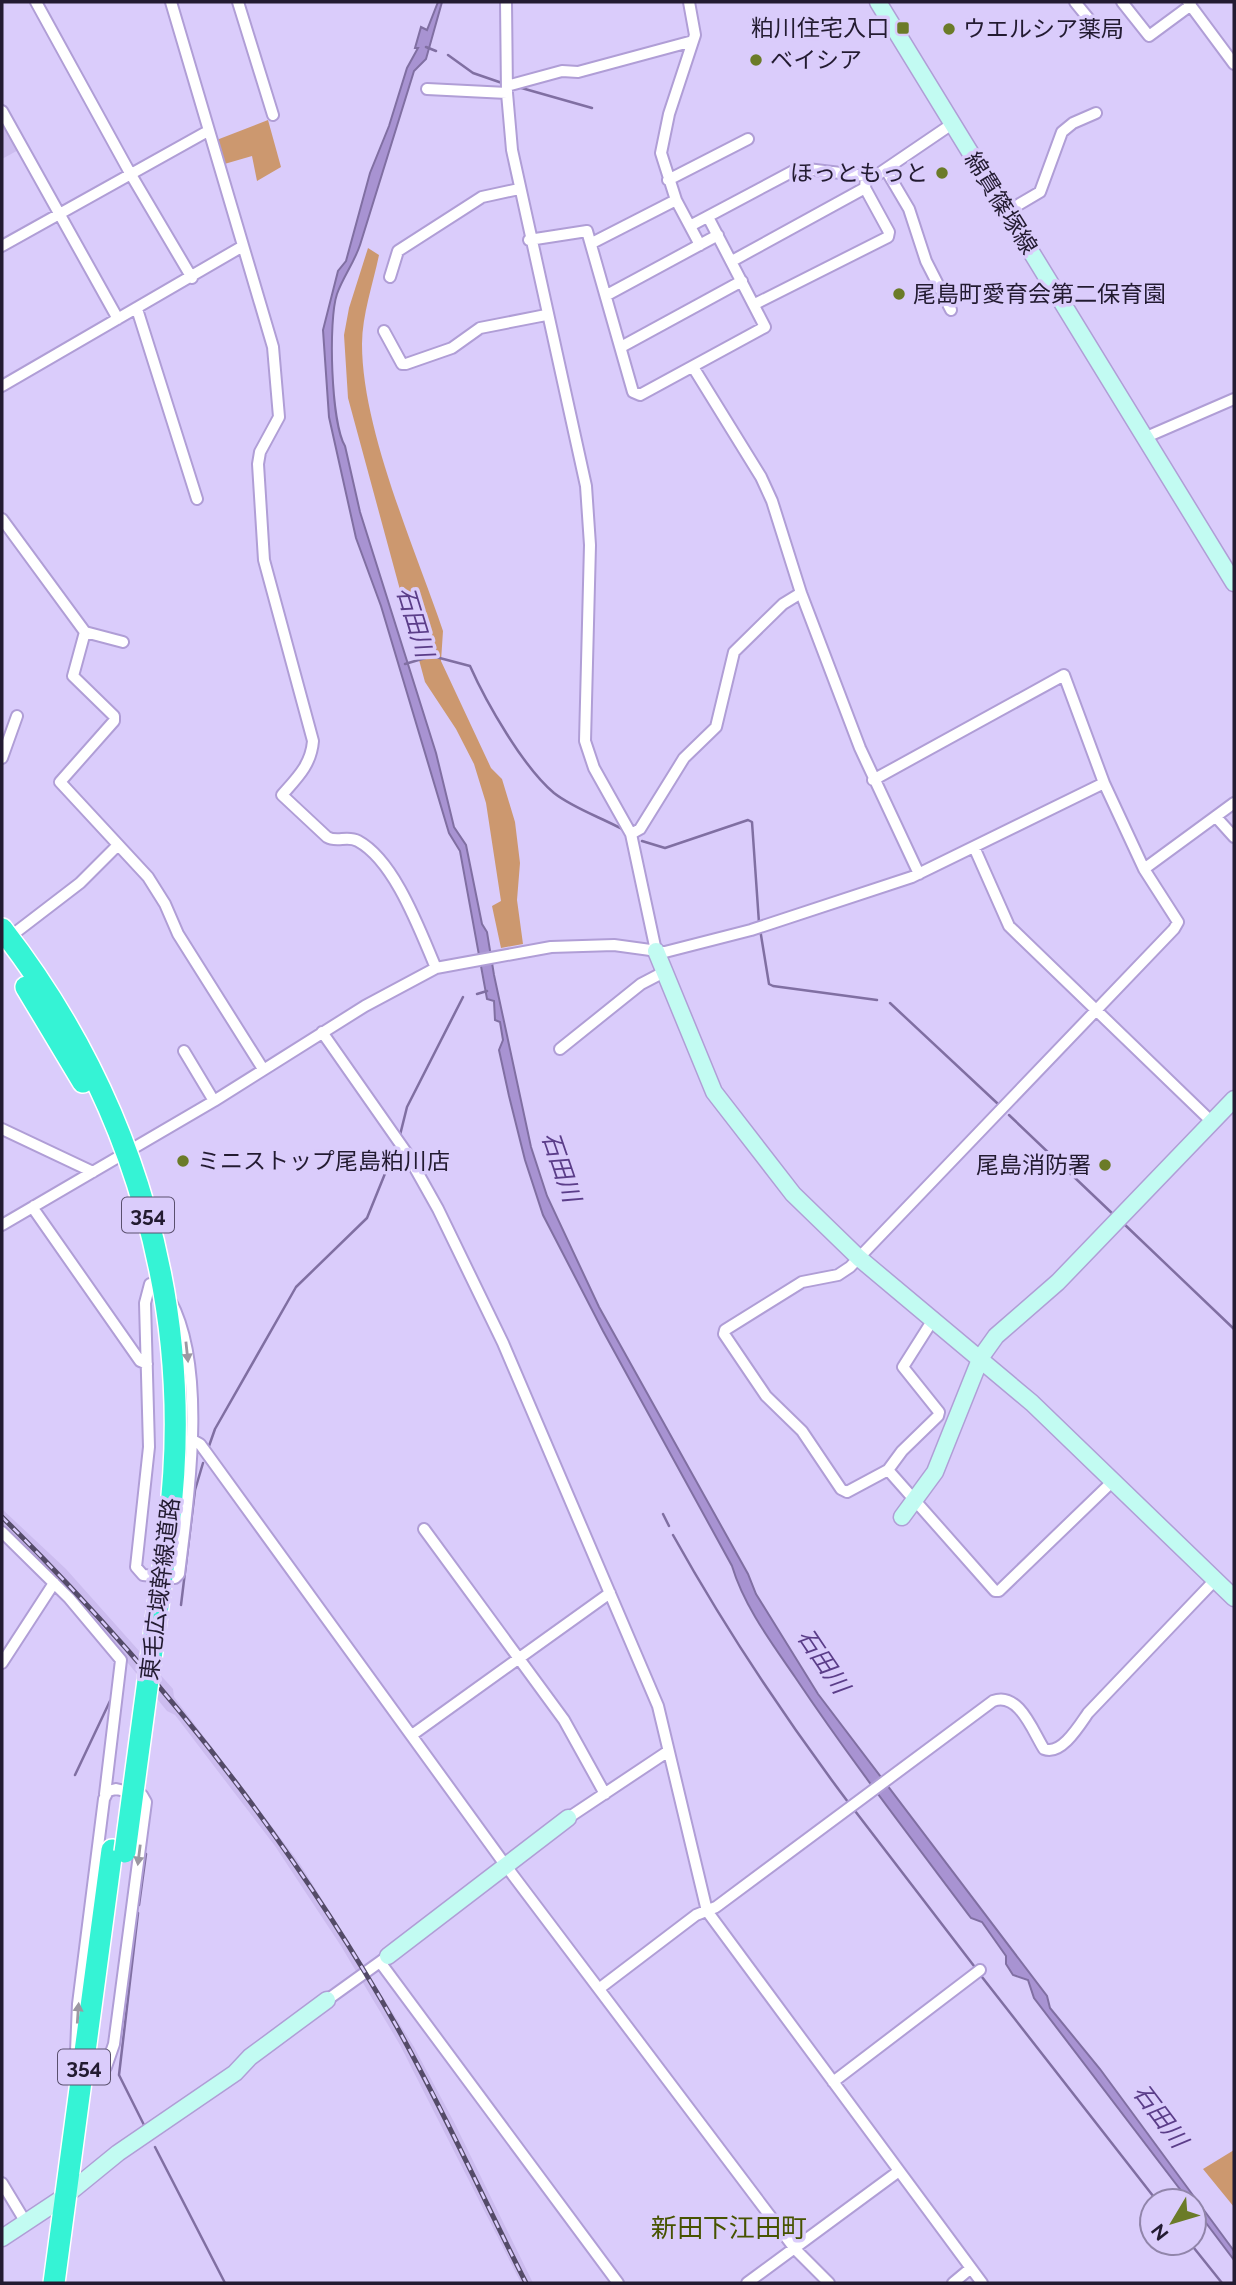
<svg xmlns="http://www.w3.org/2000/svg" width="1236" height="2285" font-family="Raleway,'Noto Sans JP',sans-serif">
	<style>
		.built { fill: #ccbcef }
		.green { fill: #cc986f }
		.water { fill: #a893d2; stroke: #806fa2; stroke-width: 2 }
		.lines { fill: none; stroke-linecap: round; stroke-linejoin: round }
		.stream { stroke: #806fa2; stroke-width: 2.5 }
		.street-casing { stroke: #b09ed6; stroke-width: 14 }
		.secondary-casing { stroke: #b09ed6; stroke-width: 19 }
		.highway-casing { stroke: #fff; stroke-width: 24 }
		.street { stroke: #fff; stroke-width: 10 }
		.secondary { stroke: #c2fbf2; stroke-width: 16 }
		.highway { stroke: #35f3d5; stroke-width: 21 }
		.rail-casing { stroke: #544b68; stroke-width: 5 }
		.rail { stroke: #daccfb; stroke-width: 2.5; stroke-dasharray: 8; stroke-linecap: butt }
		.highway-bridge-casing { stroke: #fff; stroke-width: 24; stroke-linecap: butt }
		.highway-bridge { stroke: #35f3d5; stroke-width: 21 }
		.oneway { fill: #9c98a2 }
		.poi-dot { fill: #6b7b28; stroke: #daccfb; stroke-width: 2.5 }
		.labels { text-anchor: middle; stroke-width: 7; stroke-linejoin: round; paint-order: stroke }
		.shield { fill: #daccfb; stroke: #5a506e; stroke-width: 2 }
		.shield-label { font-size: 21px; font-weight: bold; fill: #231b31 }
		.poi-label { font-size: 23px; fill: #231b31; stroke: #daccfb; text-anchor: start }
		.street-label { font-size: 23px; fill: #231b31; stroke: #daccfb }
		.water-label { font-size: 24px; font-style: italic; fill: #5b3d89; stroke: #daccfb }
		.quarter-label { font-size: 26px; fill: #475300; stroke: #daccfb }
	</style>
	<rect width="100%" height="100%" fill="#daccfb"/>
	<path class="built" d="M 2,114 L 22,148 L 2,159 Z
		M 2,1509 L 66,1569 L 173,1689 L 174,1697 L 300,1864 L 414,2047 L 454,2122 L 533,2283 L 521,2283 L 400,2045 L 341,1946 L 275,1846 L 175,1715 L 167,1711 L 92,1619 L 2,1527 Z"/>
	<path class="green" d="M 268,120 L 281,167 L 257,181 L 252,156 L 221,165 L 214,141 Z
		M 368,248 L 379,255 C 373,284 362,315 362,344 C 362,430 415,548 443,631 L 441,661 L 491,768 L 502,779 L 515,822 L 520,863 L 517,900 L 523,944 L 501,948 L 492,906 L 501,901 L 486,803 L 474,764 L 456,729 L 425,682 L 348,398 L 344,335 L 349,308 Z
		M 1234,2150 L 1234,2207 L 1203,2169 Z"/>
	<path class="water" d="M 438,2 L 442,2 L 426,59 L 414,71 L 360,245 C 354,263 343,277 337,294 C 328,320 331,423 345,446 L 360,512 L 436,753 L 454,827 L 466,845 L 482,924 L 487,932 L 494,975 L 531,1147 L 547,1196 L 599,1307 L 748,1574 L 756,1594 L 818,1694 L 1047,1996 L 1050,2008 L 1100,2069 L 1234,2251 L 1234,2260 L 1194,2207 L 1194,2201 L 1189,2201 L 1034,1998 L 1028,1980 L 1013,1975 L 1006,1964 L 1006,1956 L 982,1922 L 971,1918 C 911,1838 850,1759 795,1677 C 771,1642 744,1606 732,1566 L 603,1331 L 543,1215 L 525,1160 L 509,1096 L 499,1050 L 503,1040 L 500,1022 L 495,1020 L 494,1001 L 487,999 L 460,851 L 449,833 L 381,606 L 356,538 L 329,417 L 323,330 L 338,271 L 346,261 L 370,173 L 389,126 L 407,68 L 418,48 L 415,48 L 421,27 L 427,30 Z"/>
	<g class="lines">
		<path class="stream" d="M 426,47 L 436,51
			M 448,55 L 473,73 L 505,84
			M 518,87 L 592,108
			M 405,664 L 432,656 L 470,666 C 486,702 523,767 554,793 C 573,808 600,817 622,829
			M 642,841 L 665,848 L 748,820 L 752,822 L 759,923
			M 760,929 L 769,984 L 773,986 L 877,1000
			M 477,994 L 487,991
			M 890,1003 L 997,1103
			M 1009,1115 L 1115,1216
			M 400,1135 L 407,1107 L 463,997
			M 1123,1223 L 1234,1329
			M 209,1446 L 215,1429 L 296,1287 L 367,1218 L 395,1149
			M 663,1514 L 669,1526
			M 673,1535 C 725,1628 784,1717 848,1802
			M 181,1605 L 195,1490 L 203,1463
			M 75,1775 L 110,1701
			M 852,1807 L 974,1966
			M 139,1905 L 146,1854
			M 138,1913 L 119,2075 L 144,2125
			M 982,1977 L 1157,2201
			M 155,2147 L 225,2283
			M 1190,2243 L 1222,2283"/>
		<defs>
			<path id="street" d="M 36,2 L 130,173 L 192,278
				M 171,2 L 273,347 L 279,417 L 260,452 L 258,464 L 264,560 L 313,741 C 311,765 297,778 282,795 L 327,837 C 337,843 347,835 358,841 C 395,861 420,931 436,968
				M 238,2 L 273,115
				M 506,2 L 507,93 L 512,150 L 586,486 L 590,545 L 585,741 L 594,768 L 631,834 L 656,951
				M 689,2 L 695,35 L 669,114 L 661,153 L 676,200 L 700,245
				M 1075,2 L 1097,29
				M 1122,2 L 1149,36 L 1191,5
				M 1188,2 L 1234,64
				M 507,86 L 562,71 L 578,72 L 693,41
				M 427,89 L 507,93
				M 2,111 L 118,319
				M 886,170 L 909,209 L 926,261 L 951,310
				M 668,180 L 748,139
				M 1006,212 L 1040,192 L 1062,132 L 1073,123 L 1096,113
				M 690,226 L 799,168 L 874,177 L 952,124
				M 529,240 L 587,231 L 633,392 L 640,395 L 765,327 L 708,217
				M 592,243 L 676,200
				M 2,246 L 208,131
				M 732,261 L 865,188
				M 390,277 L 398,251 L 482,197 L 519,189
				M 607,295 L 718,235
				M 755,304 L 888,237 L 889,232 L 865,188 L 866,177
				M 137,309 L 197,499
				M 384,331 L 402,364 L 406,364 L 452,348 L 480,328 L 546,315
				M 621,347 L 742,281
				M 693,367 L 761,477 L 772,501 L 801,593 L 860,748 L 919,874
				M 2,386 L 243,246
				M 1144,438 L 1234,399
				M 2,519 L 85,632 L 123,642
				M 85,632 L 73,676 L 114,716 L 114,721 L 60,782 L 148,877 L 165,904 L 178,934 L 263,1069
				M 2,758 L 17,716
				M 873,780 L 1064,675 L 1104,783
				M 1216,817 L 1234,837
				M 631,834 L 640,829 L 684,758 L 716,727 L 734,652 L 783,604 L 801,593
				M 974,847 L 1009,926 L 1212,1122
				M 1144,869 L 1234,803
				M 7,939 L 80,883 L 118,845
				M 322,1032 L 406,1152 L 438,1209 L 503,1343 L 658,1706 L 707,1911 L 982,2283
				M 560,1049 L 641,984 L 664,972
				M 184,1051 L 214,1101
				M 2,1129 L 93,1172
				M 34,1206 L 35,1211 L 140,1361 L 147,1364
				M 2,1225 L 214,1101 L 365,1006 L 436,968 L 551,947 L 614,945 L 665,952 L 751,930 L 912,877 L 1104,783 L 1144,869 L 1178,922 L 1174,929 L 850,1267 L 838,1275 L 802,1282 L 725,1330 L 724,1334 L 766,1396 L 802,1431 L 841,1489 L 847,1492 L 888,1470 L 902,1451 L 938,1416 L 939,1412 L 903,1367 L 934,1318
				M 150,1284 L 145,1303 L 149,1447 L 136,1567 L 143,1575 L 175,1578 L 179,1574 C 188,1498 208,1369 170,1300
				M 191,1439 L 200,1444 L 506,1866 L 795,2249 L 829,2283
				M 888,1470 L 995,1591 L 999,1591 L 1113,1481
				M 424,1529 L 564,1720 L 605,1794
				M 2,1532 L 69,1598 L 121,1660 L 105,1794
				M 2,1663 L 54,1583
				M 412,1735 L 610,1593
				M 568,1818 L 667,1752
				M 380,1962 L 618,2283
				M 600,1988 L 696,1915 L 716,1907 L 993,1701 C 1019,1691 1033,1732 1044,1749 C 1061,1756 1079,1726 1088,1713 L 1215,1580
				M 327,2000 L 384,1959
				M 76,2051 L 78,2004 L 104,1799 L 108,1791 L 116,1789 L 142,1795 L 146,1802 L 114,2044 L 106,2067 L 95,2075
				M 833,2082 L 980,1970
				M 2,2183 L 25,2221
				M 747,2283 L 899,2171
				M 953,2283 L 971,2268"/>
			<path id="secondary" d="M 878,2 L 1234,583
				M 656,951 L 714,1092 L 793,1194 L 859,1258 L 1032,1403 L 1234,1598
				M 902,1517 L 935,1472 L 981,1357 L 996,1336 L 1058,1282 L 1234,1099
				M 388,1956 L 568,1818
				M 2,2238 L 64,2197 L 118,2153 L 235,2073 L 250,2057 L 327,2000"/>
			<path id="highway" d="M 2,929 C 134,1099 196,1309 169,1524
				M 26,987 L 83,1082
				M 54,2283 L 112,1850"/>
		</defs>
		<use href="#street" class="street-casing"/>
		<use href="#secondary" class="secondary-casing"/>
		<use href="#highway" class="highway-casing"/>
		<use href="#street" class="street"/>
		<use href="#secondary" class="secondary"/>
		<use href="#highway" class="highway"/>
		<defs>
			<path id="rail" d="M 2,1517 C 155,1668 291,1840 397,2027 C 444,2111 483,2198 526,2283"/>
		</defs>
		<use href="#rail" class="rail-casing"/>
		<use href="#rail" class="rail"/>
		<defs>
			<path id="highway-bridge" d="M 125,1852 L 169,1524"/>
		</defs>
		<use href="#highway-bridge" class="highway-bridge-casing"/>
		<use href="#highway-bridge" class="highway-bridge"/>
	</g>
	<defs><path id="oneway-solid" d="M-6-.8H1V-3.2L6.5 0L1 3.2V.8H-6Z" transform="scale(1.75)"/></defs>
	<g class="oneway">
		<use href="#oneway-solid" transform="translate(187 1352) rotate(84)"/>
		<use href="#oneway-solid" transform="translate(139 1855) rotate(97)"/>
		<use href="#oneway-solid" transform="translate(78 2013) rotate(-86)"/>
	</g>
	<g class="poi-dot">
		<rect x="896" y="21" width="14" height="14" rx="3.5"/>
		<circle cx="949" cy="29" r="7"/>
		<circle cx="756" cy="60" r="7"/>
		<circle cx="942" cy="173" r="7"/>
		<circle cx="899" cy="294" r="7"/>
		<circle cx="183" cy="1161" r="7"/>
		<circle cx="1105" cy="1165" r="7"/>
	</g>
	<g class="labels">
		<g class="shield">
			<rect x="122" y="1197.5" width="52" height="35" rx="5"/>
			<rect x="58" y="2049.5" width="52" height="35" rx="5"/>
		</g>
		<g class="shield-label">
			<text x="148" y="1222">354</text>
			<text x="84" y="2074">354</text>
		</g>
		<g class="poi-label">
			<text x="889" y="36" text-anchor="end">粕川住宅入口</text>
			<text x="963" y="37">ウエルシア薬局</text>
			<text x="770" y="68">ベイシア</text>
			<text x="928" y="181" text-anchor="end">ほっともっと</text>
			<text x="913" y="302">尾島町愛育会第二保育園</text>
			<text x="197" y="1169">ミニストップ尾島粕川店</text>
			<text x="1091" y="1173" text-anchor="end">尾島消防署</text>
		</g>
		<g class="street-label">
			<text transform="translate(1001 203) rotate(58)" y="8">綿貫篠塚線</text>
			<text transform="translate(160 1589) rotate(-83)" y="8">東毛広域幹線道路</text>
		</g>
		<g class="water-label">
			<text transform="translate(415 622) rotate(73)" y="8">石田川</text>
			<text transform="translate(561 1167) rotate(71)" y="8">石田川</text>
			<text transform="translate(823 1661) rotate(56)" y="8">石田川</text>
			<text transform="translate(1160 2116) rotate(53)" y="8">石田川</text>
		</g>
		<g class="quarter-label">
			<text x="729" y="2237">新田下江田町</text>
		</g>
	</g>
	<rect width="1236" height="2285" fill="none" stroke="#231b31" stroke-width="7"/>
	<g transform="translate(1173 2222) rotate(232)"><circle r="33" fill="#daccfb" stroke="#9185aa" stroke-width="2"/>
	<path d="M0-5L12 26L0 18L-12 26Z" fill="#6b7b28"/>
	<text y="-10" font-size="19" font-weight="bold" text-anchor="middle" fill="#231b31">N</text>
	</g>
</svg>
